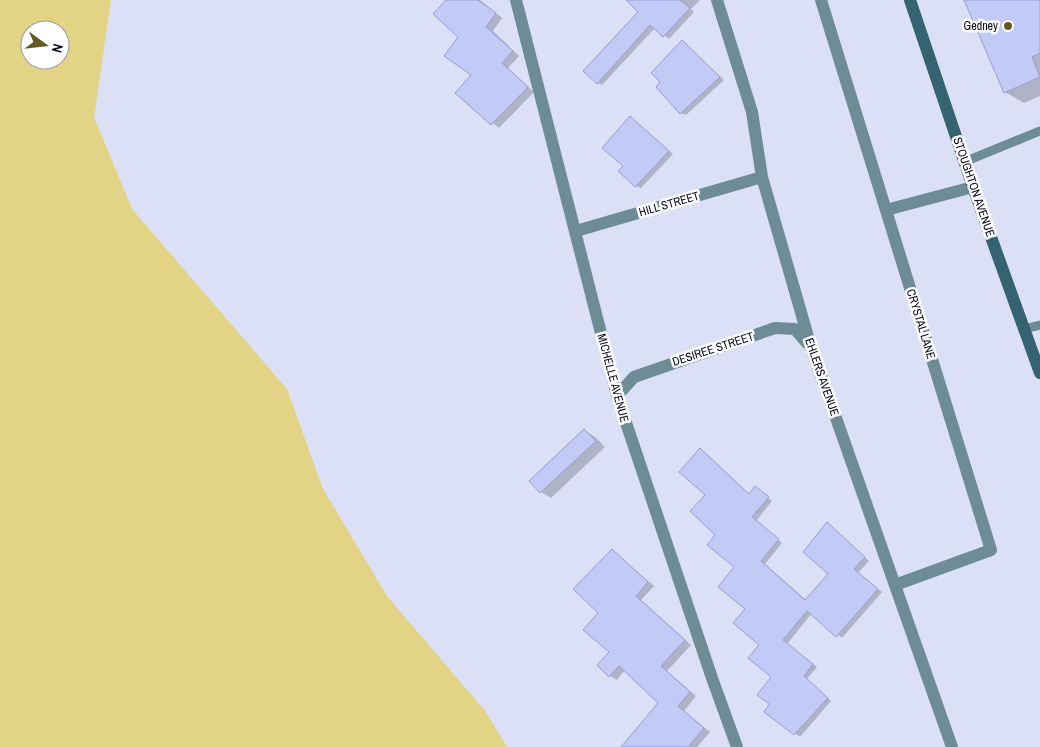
<svg xmlns="http://www.w3.org/2000/svg" width="1040" height="747" font-family="'Archivo Narrow',sans-serif">
	<style>
		.green { fill: #e2d385; fill-rule: evenodd }
		.shadow { fill: #0003 }
		.building { fill: #c4caf6; stroke: #969dd4 }
		.lines { fill: none; stroke-linecap: round; stroke-linejoin: round }
		.lane { stroke: #6e8c95; stroke-width: 9 }
		.street { stroke: #6e8c95; stroke-width: 12 }
		.secondary { stroke: #356371; stroke-width: 12 }
		.poi-dot { fill: #625925; stroke: #fff; stroke-width: 2 }
		.labels { text-anchor: middle; stroke-width: 5; stroke-linejoin: round; paint-order: stroke }
		.poi-label { font-size: 12px; fill: #08091c; stroke: #fff; text-anchor: end }
		.street-label { font-size: 12px; fill: #08091c; stroke: #fff }
	</style>
	<rect width="100%" height="100%" fill="#dce0f7"/>
	<path class="green" d="M 0,0 L 111,0 L 94,117 L 132,209 L 287,389 L 323,489 L 387,596 L 486,712 L 507,747 L 0,747 ZM 30,30 L 60,30 L 60,60 L 30,60 Z"/>
	<path class="shadow" d="M 447,0 L 480,0 L 502,18 L 493,31 L 519,56 L 508,68 L 534,92 L 499,128 L 457,93 L 473,75 Z
		M 630,0 L 700,0 L 691,9 L 694,12 L 669,39 L 655,28 L 602,85 L 598,83 L 640,11 Z
		M 965,0 L 1040,0 L 1040,96 L 1024,103 L 1005,92 Z
		M 686,45 L 724,80 L 686,115 L 681,113 Z
		M 630,118 L 673,154 L 641,188 L 636,186 L 625,166 Z
		M 584,430 L 594,436 L 605,447 L 551,498 L 541,492 L 531,481 Z
		M 700,449 L 750,495 L 760,491 L 772,501 L 756,521 L 782,543 L 765,564 L 806,600 L 830,573 L 828,524 L 869,561 L 858,573 L 882,592 L 842,638 L 812,613 L 787,644 L 817,667 L 807,679 L 831,701 L 800,737 L 766,711 L 771,704 L 773,677 L 736,567 L 717,535 L 707,495 Z
		M 612,551 L 654,586 L 641,600 L 691,645 L 667,671 L 696,696 L 684,711 L 710,732 L 697,747 L 637,747 L 660,703 L 625,670 L 617,680 L 610,676 L 611,652 L 600,613 Z"/>
	<path class="building" d="M 446,0 L 478,0 L 496,13 L 486,27 L 513,51 L 502,63 L 528,87 L 491,125 L 455,93 L 471,75 L 444,56 L 458,37 L 433,14 Z
		M 626,0 L 680,0 L 690,8 L 663,37 L 650,25 L 597,84 L 583,71 L 638,12 Z
		M 964,0 L 1040,0 L 1040,53 L 1032,57 L 1040,77 L 1004,93 Z
		M 682,40 L 720,77 L 680,114 L 656,87 L 660,82 L 651,73 Z
		M 630,116 L 669,151 L 635,187 L 618,171 L 623,166 L 602,148 Z
		M 584,429 L 596,441 L 540,493 L 529,481 Z
		M 700,448 L 749,494 L 755,486 L 769,497 L 752,517 L 779,539 L 761,561 L 805,600 L 828,574 L 803,552 L 827,522 L 865,557 L 854,569 L 878,589 L 836,637 L 807,611 L 783,640 L 813,664 L 804,676 L 828,698 L 794,735 L 764,712 L 769,704 L 757,695 L 771,677 L 748,658 L 759,645 L 733,623 L 745,609 L 718,587 L 734,567 L 707,545 L 715,535 L 690,511 L 705,495 L 679,472 Z
		M 612,549 L 648,582 L 636,596 L 685,640 L 661,666 L 690,692 L 678,706 L 704,728 L 688,747 L 621,747 L 658,703 L 619,666 L 609,677 L 597,665 L 609,652 L 583,630 L 598,613 L 573,589 Z"/>
	<g class="lines">
		<path class="lane" d="M 964,162 L 1040,131
			M 1024,329 L 1040,325"/>
		<path class="street" d="M 516,0 L 617,396 L 712,678 L 737,747
			M 717,0 L 752,112 L 762,177 L 811,347 L 952,747
			M 821,0 L 991,550 L 895,585
			M 886,210 L 973,187
			M 576,231 L 762,177
			M 617,396 L 634,377 L 775,328 L 795,329 L 807,343"/>
		<path class="secondary" d="M 910,0 L 973,187 L 1040,373"/>
	</g>
	<circle class="poi-dot" cx="1008" cy="26" r="5"/>
	<g class="labels">
		<g class="poi-label">
			<text x="998" y="30">Gedney</text>
		</g>
		<g class="street-label">
			<text transform="translate(974 187) rotate(71)" y="4">STOUGHTON AVENUE</text>
			<text transform="translate(669 204) rotate(-16)" y="4">HILL STREET</text>
			<text transform="translate(921 324) rotate(73)" y="4">CRYSTAL LANE</text>
			<text transform="translate(713 349) rotate(-18)" y="4">DESIREE STREET</text>
			<text transform="translate(822 377) rotate(71)" y="4">EHLERS AVENUE</text>
			<text transform="translate(613 378) rotate(75)" y="4">MICHELLE AVENUE</text>
		</g>
	</g>
	<g transform="translate(45 45) rotate(105)"><circle r="24" fill="#ffffff" stroke="#9c9da4"/>
	<path d="M0-4L9 19L0 12L-9 19Z" fill="#625925"/>
	<text y="-8" font-size="14" font-weight="bold" text-anchor="middle" fill="#08091c">N</text>
	</g>
</svg>
